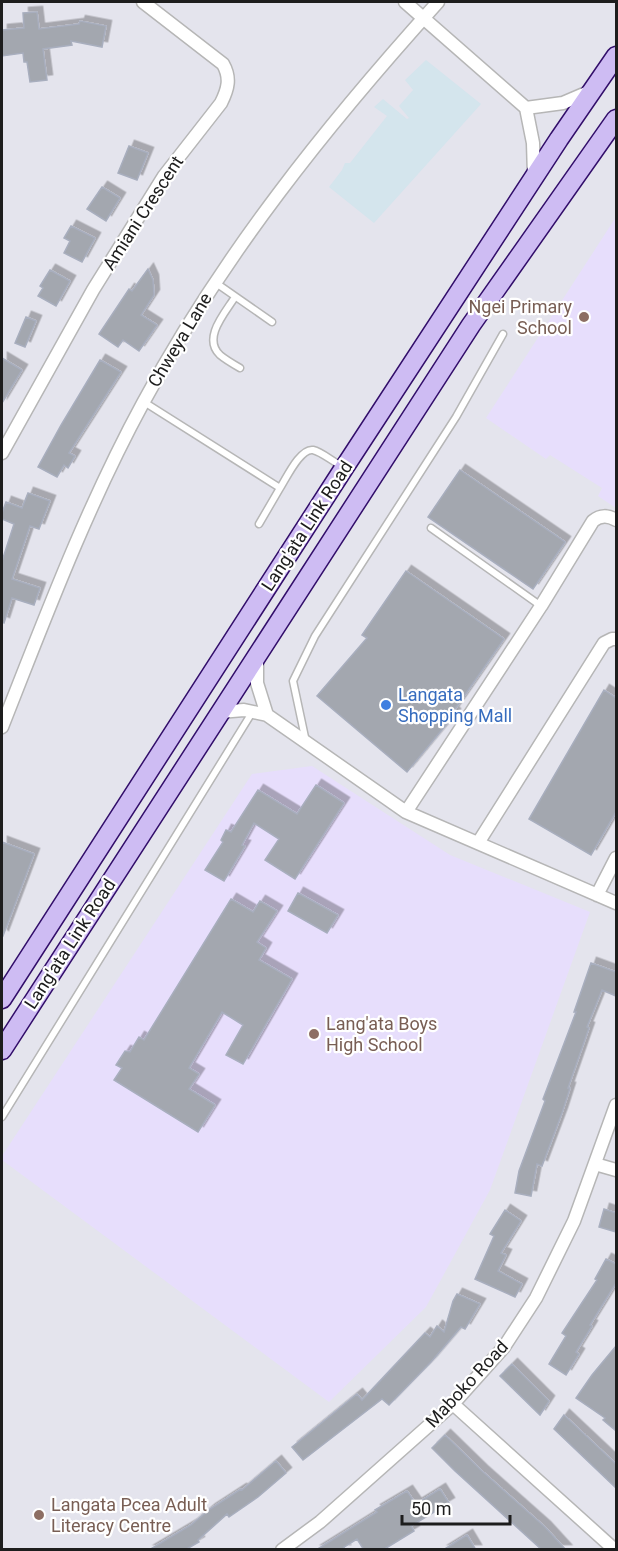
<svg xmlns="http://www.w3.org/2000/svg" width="618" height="1551" font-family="Roboto,sans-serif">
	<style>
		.commercial { fill: #d4e5ed }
		.education { fill: #e7defc }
		.building { fill: #a3a7af; stroke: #a8aebe; stroke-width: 1.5; filter: url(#shadow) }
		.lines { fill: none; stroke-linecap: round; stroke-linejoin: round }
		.service-casing { stroke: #b6b6b6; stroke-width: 9 }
		.minor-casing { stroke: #b6b6b6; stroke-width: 15 }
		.secondary-casing { stroke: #320e6a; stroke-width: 21 }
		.service { stroke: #fff; stroke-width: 6 }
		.minor { stroke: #fff; stroke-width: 12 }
		.secondary { stroke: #cebcf3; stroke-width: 18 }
		.education-dot { fill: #8d6e63; stroke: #fff; stroke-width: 2 }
		.shop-dot { fill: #3f7fe0; stroke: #fff; stroke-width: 2 }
		.labels { text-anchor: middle; stroke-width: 4.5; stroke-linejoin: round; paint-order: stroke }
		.street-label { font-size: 18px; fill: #1d1d1d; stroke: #fff }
		.education-label { font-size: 18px; fill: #785e54; stroke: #fff; text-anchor: start }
		.shop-label { font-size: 18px; fill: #366cbe; stroke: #fff; text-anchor: start }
	</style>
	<defs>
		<filter id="shadow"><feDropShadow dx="5.5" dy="-5.5" stdDeviation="0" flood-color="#0004"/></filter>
	</defs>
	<rect width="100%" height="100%" fill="#e4e4ed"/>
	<path class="commercial" d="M 426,60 L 481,104 L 374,223 L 329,187 L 342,170 L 345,163 L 350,163 L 387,116 L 374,107 L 383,99 L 407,119 L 409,118 L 399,106 L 413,90 L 405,80 Z"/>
	<path class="education" d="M 616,217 L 616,508 L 598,496 L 602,488 L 550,455 L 546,459 L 486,418 Z
		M 312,766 L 450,855 L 590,912 L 490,1190 L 426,1307 L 329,1402 L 2,1160 L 2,1156 L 252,774 Z"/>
	<path class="building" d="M 37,12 L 39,29 L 79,24 L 80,21 L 106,26 L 102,47 L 71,41 L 72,45 L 43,49 L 47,80 L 30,82 L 27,62 L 24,62 L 23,53 L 2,56 L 2,30 L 24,28 L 23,13 Z
		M 129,146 L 148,153 L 137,180 L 118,173 Z
		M 102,187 L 120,198 L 106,221 L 87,209 Z
		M 71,226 L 95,238 L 82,262 L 64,253 L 70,241 L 64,238 Z
		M 148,269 L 153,280 L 154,295 L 141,315 L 157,325 L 139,351 L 123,340 L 118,347 L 99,334 L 129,289 L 132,291 Z
		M 50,270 L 70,281 L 56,306 L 38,296 L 43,288 L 40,286 Z
		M 26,317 L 36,321 L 25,347 L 15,343 Z
		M 2,358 L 22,370 L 2,403 Z
		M 100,360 L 121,372 L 69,453 L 75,456 L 68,468 L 64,465 L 57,477 L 38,467 L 61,425 Z
		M 460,470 L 565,542 L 533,589 L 428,517 Z
		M 28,493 L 50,501 L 39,529 L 30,526 L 12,579 L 40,588 L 34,605 L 12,598 L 4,623 L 2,622 L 2,561 L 14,524 L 2,519 L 2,513 L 6,502 L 22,508 Z
		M 406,571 L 504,639 L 453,712 L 455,714 L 407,772 L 317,696 L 367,638 L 362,635 Z
		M 604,690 L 616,698 L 616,812 L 591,855 L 529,819 Z
		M 316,785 L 344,803 L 295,879 L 265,860 L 279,839 L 254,823 L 242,845 L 245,846 L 224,881 L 205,870 L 223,842 L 221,840 L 226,830 L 231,832 L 258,790 L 297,814 Z
		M 2,842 L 34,854 L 3,936 L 2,935 Z
		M 298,893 L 338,915 L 327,933 L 288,911 Z
		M 231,899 L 253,912 L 260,901 L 277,911 L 257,942 L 266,948 L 259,960 L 292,979 L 243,1064 L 226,1055 L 243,1025 L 222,1012 L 189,1068 L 199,1074 L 189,1089 L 215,1105 L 198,1132 L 114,1080 L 122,1068 L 116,1065 L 125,1051 L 130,1052 L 139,1037 L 144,1040 Z
		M 591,963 L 616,972 L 616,996 L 602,990 L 587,1027 L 589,1028 L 568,1088 L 570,1088 L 562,1113 L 542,1166 L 537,1164 L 531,1196 L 515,1193 L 519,1171 L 545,1101 L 543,1099 L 576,1012 L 574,1012 Z
		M 604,1209 L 616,1213 L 616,1232 L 599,1227 Z
		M 505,1210 L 521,1221 L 501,1253 L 506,1255 L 498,1271 L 522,1284 L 515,1297 L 475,1279 L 494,1236 L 490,1234 Z
		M 606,1259 L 616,1264 L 616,1283 L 590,1325 L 592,1326 L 576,1352 L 579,1354 L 566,1375 L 549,1364 L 566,1336 L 562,1333 L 597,1280 L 595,1279 Z
		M 457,1294 L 480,1304 L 465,1329 L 461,1327 L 431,1362 L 389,1405 L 382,1399 L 303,1460 L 292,1447 L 357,1394 L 362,1400 L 425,1333 L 430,1337 L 437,1326 L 444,1332 L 453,1301 Z
		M 616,1346 L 616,1431 L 603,1420 L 605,1418 L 576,1398 L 592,1375 Z
		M 512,1364 L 549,1401 L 540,1415 L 500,1376 Z
		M 564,1415 L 616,1464 L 616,1488 L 554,1429 Z
		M 445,1435 L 482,1471 L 545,1527 L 566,1550 L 542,1550 L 455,1471 L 432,1448 Z
		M 276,1461 L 286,1473 L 258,1497 L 229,1517 L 227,1514 L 198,1540 L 199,1542 L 185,1550 L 149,1550 L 191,1525 L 210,1509 L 241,1489 L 242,1490 Z
		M 440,1489 L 449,1503 L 411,1526 L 414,1531 L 383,1550 L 364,1550 L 357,1539 L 344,1547 L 345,1550 L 316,1550 L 377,1512 L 375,1510 L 407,1491 L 416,1504 Z
		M 467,1535 L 476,1550 L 443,1550 Z"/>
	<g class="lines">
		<defs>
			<path id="service" d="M 216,283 L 272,322
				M 235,297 C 225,313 202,338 220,355 C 226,360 233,364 240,368
				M 144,402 L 280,488 C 286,479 300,448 313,450 C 322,452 333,462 342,466
				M 259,524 L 280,488
				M 431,528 L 541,606
				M 306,742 L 293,681 L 315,636 L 456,417 L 503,334
				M 2,1117 L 253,711"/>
			<path id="minor" d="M 405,2 L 526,108
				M 526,108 L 563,103 L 591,91
				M 526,108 L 533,143 L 534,175
				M 2,453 L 93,290 L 164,176 L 221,103 C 228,89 231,78 223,64 L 143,2
				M 257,658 L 257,683 L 267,715
				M 220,712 L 244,710 L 267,715 L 406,812 L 616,903
				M 2,727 C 45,618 87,506 143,403 C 222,256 327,125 438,2
				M 406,812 L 541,606 L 593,521 C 600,515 608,515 616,520
				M 478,843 L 604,643 L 612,639 L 616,639
				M 597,895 L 616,858
				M 595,1164 L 616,1170
				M 453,1404 L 615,1550
				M 282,1550 L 320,1522 L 453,1404 L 504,1347 L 536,1298 L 574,1221 L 616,1105"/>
			<path id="secondary" d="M 2,999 L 344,468 L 559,139 L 616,56
				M 2,1050 L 471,325 L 616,119"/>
		</defs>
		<use href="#service" class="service-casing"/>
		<use href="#minor" class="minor-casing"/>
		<use href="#secondary" class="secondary-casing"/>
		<use href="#service" class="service"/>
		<use href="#minor" class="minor"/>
		<use href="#secondary" class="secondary"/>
	</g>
	<g class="education-dot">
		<circle cx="584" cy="317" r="6"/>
		<circle cx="314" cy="1034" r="6"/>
		<circle cx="39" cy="1515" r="6"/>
	</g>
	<circle class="shop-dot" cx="386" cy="705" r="6"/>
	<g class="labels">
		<g class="street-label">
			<text transform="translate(143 213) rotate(-57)" y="6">Amiani Crescent</text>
			<text transform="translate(180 340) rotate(-59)" y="6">Chweya Lane</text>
			<text transform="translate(307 526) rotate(-57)" y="6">Lang'ata Link Road</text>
			<text transform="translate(70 944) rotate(-57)" y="6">Lang'ata Link Road</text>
			<text transform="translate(467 1384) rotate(-47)" y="6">Maboko Road</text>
		</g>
		<g class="education-label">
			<text x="572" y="313" text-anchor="end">Ngei Primary<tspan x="572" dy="21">School</tspan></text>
			<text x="326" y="1030">Lang'ata Boys<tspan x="326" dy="21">High School</tspan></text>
			<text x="51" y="1511">Langata Pcea Adult<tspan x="51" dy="21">Literacy Centre</tspan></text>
		</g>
		<g class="shop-label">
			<text x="398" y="701">Langata<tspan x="398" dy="21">Shopping Mall</tspan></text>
		</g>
	</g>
	<rect width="618" height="1551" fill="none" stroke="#1d1d1d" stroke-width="6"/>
	<path d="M402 1515v9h108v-9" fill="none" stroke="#1d1d1d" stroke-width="3"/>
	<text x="411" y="1515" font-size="18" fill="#1d1d1d" stroke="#ffffff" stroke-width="4.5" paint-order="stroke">50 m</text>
</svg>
